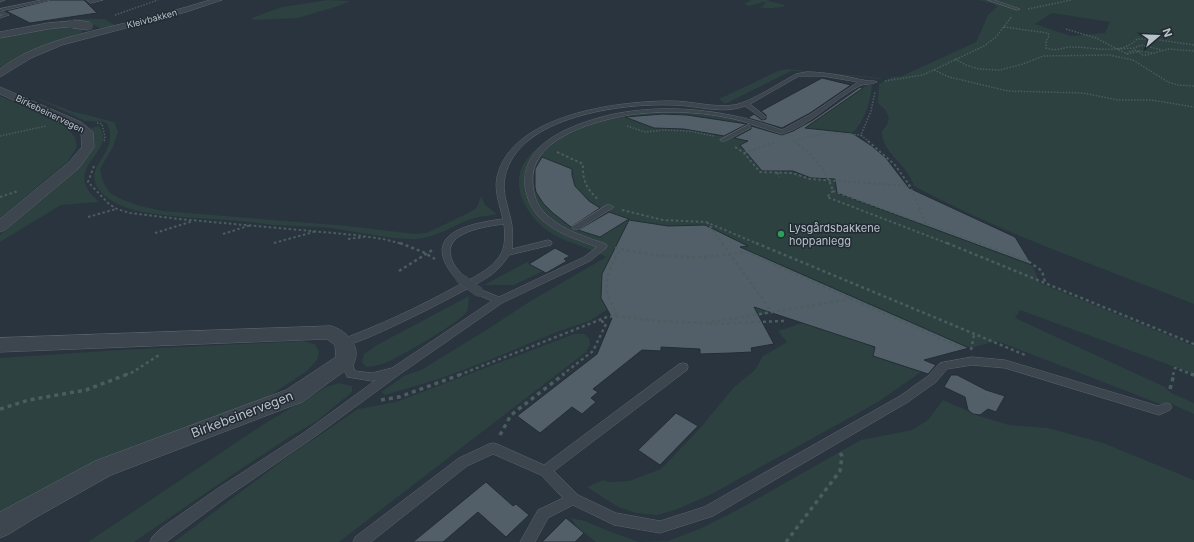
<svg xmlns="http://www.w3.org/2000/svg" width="1194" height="542" font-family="Inter,sans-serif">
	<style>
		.green { fill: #2c4140; fill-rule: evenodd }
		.building { fill: #525f69; stroke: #242d36 }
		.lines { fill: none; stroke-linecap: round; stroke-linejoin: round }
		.lane-casing { stroke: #5b646c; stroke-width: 1 }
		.street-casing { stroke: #5b646c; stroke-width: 1 }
		.path-far3 { stroke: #4b5d5e; stroke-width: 1.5; stroke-dasharray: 1.5 1.5; stroke-linecap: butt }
		.path-far2 { stroke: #4b5d5e; stroke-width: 2; stroke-dasharray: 2.5 2.5; stroke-linecap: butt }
		.path-far1 { stroke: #4b5d5e; stroke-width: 2.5; stroke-dasharray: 3 3; stroke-linecap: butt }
		.path { stroke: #4b5d5e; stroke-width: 3.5; stroke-dasharray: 4 4; stroke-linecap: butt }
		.lane { fill: #3d464e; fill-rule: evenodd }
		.street { fill: #3d464e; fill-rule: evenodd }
		.lane-bridge-casing { stroke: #5b646c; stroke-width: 10; stroke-linecap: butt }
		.street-bridge-casing { stroke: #5b646c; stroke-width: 9; stroke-linecap: butt }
		.lane-bridge { stroke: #3d464e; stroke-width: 10 }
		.street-bridge { stroke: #3d464e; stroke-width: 8 }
		.leisure-dot { fill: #2e9e5b; stroke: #222b34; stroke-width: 1.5 }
		.labels { text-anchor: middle; stroke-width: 3; stroke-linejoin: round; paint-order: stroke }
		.far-street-label { font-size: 9px; fill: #b9c1c9; stroke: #222b34 }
		.poi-label { font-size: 11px; fill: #b9c1c9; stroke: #222b34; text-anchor: start }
		.near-street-label { font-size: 13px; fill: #b9c1c9; stroke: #222b34 }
	</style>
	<rect width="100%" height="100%" fill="#29343e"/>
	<path class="green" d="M 328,0 L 351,1 L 335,7 L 298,18 L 254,20 L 251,18 L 282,7 Z
		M 751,0 L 770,0 L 768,1 L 786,5 C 779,9 766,9 758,7 L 764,6 L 763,4 L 766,3 L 764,2 L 750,6 L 744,4 Z
		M 978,0 L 1194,0 L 1194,304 C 1100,267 1003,234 914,186 C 907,163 881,153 882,131 C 893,120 889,112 878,103 L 879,84 L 892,77 L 902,76 L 976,42 L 988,15 L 997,7 L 994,4 ZM 1052,13 L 1110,22 L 1105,33 L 1071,36 L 1035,24 Z
		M 78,19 L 105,19 L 116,26 L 102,29 L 90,23 L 30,27 Z
		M 71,26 L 81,29 L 82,32 L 76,35 L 19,56 L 0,68 L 0,37 L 48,28 Z
		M 787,69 L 881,78 L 881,79 L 795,71 L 791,71 L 725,104 L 719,99 L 778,71 Z
		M 868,84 L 872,85 C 871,100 864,124 852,133 L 872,146 L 886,158 L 909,188 L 1015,237 L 1032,265 L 1040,283 L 1194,346 L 1194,374 L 1020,310 L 1015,318 L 1165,387 L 1171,393 L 1194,403 L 1194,414 L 1169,403 L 1160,404 L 997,341 L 920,361 L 871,346 L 875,349 L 873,356 L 921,372 L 878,402 L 710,495 L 675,510 L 657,515 L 636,513 L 618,507 L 587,487 L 603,480 L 609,482 L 629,481 L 661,469 L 701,427 L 734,387 L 755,370 L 763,356 L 787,342 L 778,331 L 802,323 L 773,313 L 752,316 L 608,309 L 589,321 L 557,332 L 487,361 L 439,379 L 385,395 L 381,392 L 404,376 L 421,370 L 488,329 L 529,302 L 606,257 C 588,247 565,243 548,231 C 532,220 517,198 519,178 C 521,161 534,150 547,140 C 562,129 581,122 599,118 C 664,101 736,109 798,133 Z
		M 0,96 L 66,125 L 67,128 L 75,137 L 77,147 L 68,161 L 0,218 Z
		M 32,96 L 71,111 L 114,122 L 118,131 L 113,147 L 100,169 L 103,182 L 110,193 L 123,200 L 140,206 L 163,211 L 348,226 L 415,234 L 427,233 L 474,210 L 478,205 L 481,196 L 485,205 L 497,214 C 489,216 479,216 471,219 C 452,226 437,237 417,239 C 387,240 352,230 321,227 C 305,226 289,226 273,225 C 257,223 243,221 227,220 C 199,218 171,217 143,212 C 128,209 111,204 100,191 C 80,166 119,156 108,125 L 104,122 L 85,121 Z
		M 99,126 C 119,153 58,167 99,202 L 61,205 L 0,242 L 0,235 L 69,176 L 85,159 L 93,147 L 94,136 L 91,128 Z
		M 527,262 L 543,271 L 514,285 L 484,285 Z
		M 469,296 C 468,300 469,307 467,311 C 463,321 402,355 390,361 C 382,365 374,366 366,367 L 362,362 L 364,354 L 377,345 Z
		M 574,334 L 584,334 L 589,338 L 590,345 L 586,352 L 339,542 L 174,542 L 286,458 L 358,409 L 396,402 Z
		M 303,341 L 315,344 L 319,351 L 317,360 L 307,371 L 265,399 L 218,418 L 136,445 L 66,476 L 0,515 L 0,358 L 121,350 Z
		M 339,383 L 352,386 L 352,392 L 317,421 L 288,438 L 241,469 L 134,542 L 88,542 L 264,424 L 326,387 Z
		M 943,400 L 979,416 L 1009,425 L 1048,428 L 1103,443 L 1194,480 L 1194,542 L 596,542 L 577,527 L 571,518 L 585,521 L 611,532 L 639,542 L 668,541 L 702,528 L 741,508 L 861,440 L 912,430 L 928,420 Z"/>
	<path class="building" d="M 51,0 L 84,0 L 97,13 L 30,23 L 6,11 Z
		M 822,78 L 851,85 L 810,113 L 782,128 L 748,118 L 754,114 L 762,120 L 766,119 L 766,115 L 761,111 Z
		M 860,87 L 863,88 L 805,128 L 852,133 L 872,146 L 886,158 L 909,188 L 1015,237 L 1032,265 L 837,193 L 835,179 L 811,178 L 793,171 L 762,171 L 740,145 L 748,141 L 734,138 L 751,129 L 751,126 L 782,135 L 793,131 L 813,120 Z
		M 663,114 L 687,115 L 747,124 L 724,136 L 684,129 L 654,128 L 625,117 Z
		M 542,157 L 572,169 L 572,175 L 575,186 L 589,201 L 600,208 L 571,227 L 553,213 L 543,203 L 536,192 L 535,187 L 535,169 Z
		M 609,212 L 629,219 L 600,237 L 578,230 Z
		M 629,220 L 668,226 L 705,225 L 748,246 L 740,247 L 969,348 L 924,360 L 936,365 L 928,374 L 873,356 L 875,347 L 754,307 L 774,344 L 751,348 L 752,352 L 731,353 L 700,354 L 700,349 L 661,347 L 661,351 L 642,350 L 593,389 L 598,392 L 591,398 L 596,402 L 582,414 L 572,407 L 540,433 L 517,416 L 597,354 L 612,318 L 601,298 L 602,274 Z
		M 555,248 L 570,256 L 564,259 L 567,261 L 546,273 L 529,264 Z
		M 951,375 L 957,375 L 986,390 L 1005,396 L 996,412 L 988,409 L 980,415 L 973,414 L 968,410 L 965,397 L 944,387 Z
		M 676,413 L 698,426 L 660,465 L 638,450 Z
		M 486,482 L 513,506 L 516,504 L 529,515 L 506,537 L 478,512 L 443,542 L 413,542 Z
		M 566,518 L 584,533 L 575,542 L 542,542 Z"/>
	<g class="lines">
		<defs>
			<path id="lane" d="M 0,0 L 5,0 L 0,2 Z
				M 42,0 L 50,0 L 1,11 L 9,15 L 0,18 L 0,16 L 3,15 L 0,14 L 0,9 Z
				M 87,0 L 103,0 L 91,3 Z
				M 988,0 L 994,0 L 1020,9 L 1017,10 Z
				M 807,72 C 828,72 848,77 868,81 C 872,81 873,80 877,82 C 872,85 864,83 859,86 C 833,100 811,125 782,134 C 768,130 755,125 742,121 C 708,112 671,110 636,114 C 600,119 526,137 533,186 C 534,198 539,209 549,217 C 565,231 586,237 606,244 L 607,246 L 606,248 L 590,261 L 502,303 L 400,374 L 310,440 L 227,497 L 166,542 L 150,542 L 152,537 L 160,529 L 217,489 L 302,434 L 376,380 L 372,381 L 347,377 L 341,360 L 342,357 L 350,357 L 355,371 L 372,373 L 392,368 L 492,301 L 476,294 L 474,292 L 476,290 L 482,290 L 499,297 L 584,257 L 597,247 C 578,240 558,234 542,220 C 532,211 527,199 525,186 C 520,141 579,122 614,114 C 670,103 728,110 782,130 L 811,114 L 858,82 L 823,76 L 799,76 L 750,104 L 765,116 L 765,118 L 763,119 L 745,106 C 722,115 696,105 672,105 C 623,103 517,116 505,177 C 502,191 507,204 510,216 C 513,227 513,238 512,249 L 548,240 L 551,241 L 552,243 L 551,245 L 509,255 C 504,263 498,270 491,275 C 474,287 354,349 340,346 L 339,343 L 340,340 C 380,325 419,307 457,286 C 472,278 489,271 499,257 C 506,248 505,234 504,224 C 487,226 443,232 451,257 C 453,266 460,271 465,278 L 463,280 L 457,280 C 418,235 464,224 503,219 C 500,206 494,191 497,177 C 511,114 619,101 671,101 C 692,101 714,108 734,105 C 749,103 781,82 796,74 Z
				M 748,125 L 750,126 L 750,128 L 725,141 L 721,141 L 720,140 Z
				M 607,205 L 610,205 L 614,207 L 579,229 L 573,229 L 572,227 Z
				M 972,357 L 1005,360 L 1158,406 L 1166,403 L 1170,404 L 1172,407 L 1170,410 L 1159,415 L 1005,368 L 972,365 L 947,369 L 936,382 L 908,402 L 713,516 L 660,533 L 614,525 L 573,505 L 548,518 L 535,542 L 520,542 L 538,510 L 563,498 L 541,475 L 493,454 L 467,466 L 371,542 L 353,542 L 355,537 L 459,458 L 489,444 L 493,443 L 497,444 L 544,465 L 679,364 L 683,363 L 687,364 L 688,367 L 687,370 L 554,471 L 578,495 L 616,513 L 660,521 L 704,507 L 900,396 L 928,376 L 940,363 Z"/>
			<path id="street" d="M 210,0 L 222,0 L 186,12 L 62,45 L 31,58 L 0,77 L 0,69 C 33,44 73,36 113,26 C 146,18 178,10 210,0 Z
				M 73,21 L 76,22 L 77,24 L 76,26 L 48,29 L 0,38 L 0,32 L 48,23 Z
				M 0,87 L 81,122 L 93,132 L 94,147 L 79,168 L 5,230 L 0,232 L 0,219 L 69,162 L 82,147 L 81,133 L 73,128 L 0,94 Z
				M 331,326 C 347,330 363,348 353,365 L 302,402 L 111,475 L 33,519 L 9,534 L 0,538 L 0,512 L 95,461 L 286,390 L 336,357 L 335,345 L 327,339 L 0,352 L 0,338 Z"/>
		</defs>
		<use href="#lane" class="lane-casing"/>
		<use href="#street" class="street-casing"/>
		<path class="path-far3" d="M 1028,9 L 1071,0
			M 115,15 L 158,0
			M 1004,27 L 1048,33 L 1049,36 L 1046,41 L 1046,48 C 1060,52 1060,47 1073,47 C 1093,47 1122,56 1137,39 L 1152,39 L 1194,45
			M 1066,29 L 1096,38 L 1127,54 L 1128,52 L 1136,50 L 1143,55 L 1147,55 L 1168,49 L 1194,51
			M 1118,49 L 1134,48 L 1141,45 L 1162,50
			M 1127,54 L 1140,51 L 1152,53
			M 955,59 L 966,65 L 979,69 L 1000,70 L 1023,64 L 1043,56 L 1109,55 L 1133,60 L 1168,82 L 1178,85 L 1194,86
			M 934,70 L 949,77 L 1008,91 L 1083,93 L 1118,100 L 1151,100 L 1194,107
			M 885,81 L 923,75 L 984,46 L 996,37 L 1012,16
			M 97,123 L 102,124 L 105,137 L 104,142
			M 627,126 L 645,132 L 664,130 L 689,131 L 714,136
			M 0,136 L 46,126
			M 798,139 L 827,133 L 861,135
			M 792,140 L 795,142
			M 869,142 L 861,135 L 871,111 L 875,92"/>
		<path class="path-far2" d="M 794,141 C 812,154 826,169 833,191
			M 868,141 L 895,165 L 910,186 L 926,224
			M 735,147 L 744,153 L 760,172 L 792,173 L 810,179 L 910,186
			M 557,152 L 583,164 C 582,180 587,190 599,200
			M 744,153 L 776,142
			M 94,166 L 88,182 L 109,204 L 117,209 L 130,213 L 179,219 L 355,235 L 383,239 L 403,244
			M 777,172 L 779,177
			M 833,191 L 827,197 L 949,244
			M 833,191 L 981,244
			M 0,197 L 18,191
			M 622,210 L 663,220 L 706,222 L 758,244
			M 88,217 L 116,209
			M 707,222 L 723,244
			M 155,233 L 193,221
			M 223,234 L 251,225
			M 348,239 L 364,237
			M 274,243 L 317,231"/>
		<path class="path-far1" d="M 400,243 L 423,252 L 435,259
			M 722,243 L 772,312
			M 756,243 L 1025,355
			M 947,243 L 1194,344
			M 978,243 L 1028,261 L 1042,271 L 1045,282
			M 615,248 L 653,255 L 688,257 L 705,257 L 747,252 L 964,349
			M 399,271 L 434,249
			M 616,316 C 615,308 610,302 608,295 C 603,279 613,263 620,249
			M 709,324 L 784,321
			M 971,350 L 974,335
			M 125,375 L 133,372 L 159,355
			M 459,375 L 607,317 L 616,316 L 657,321 L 706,323 L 845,300 L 850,297
			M 562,375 L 593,351 L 606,324 L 600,320
			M 1173,375 L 1175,368 L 1194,375"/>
		<path class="path" d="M 1191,374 L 1194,375
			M 1170,389 L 1174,374
			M 381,400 L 399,397 L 462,374
			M 0,409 L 29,400 L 86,390 L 128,374
			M 500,435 L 511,415 L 564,374
			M 786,542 L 840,471 L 842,456 L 839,451"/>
		<use href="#lane" class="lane"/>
		<use href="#street" class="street"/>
		<defs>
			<path id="lane-bridge" d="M 460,278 L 479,292"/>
			<path id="street-bridge" d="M 73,24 L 89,26"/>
		</defs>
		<use href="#lane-bridge" class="lane-bridge-casing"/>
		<use href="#street-bridge" class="street-bridge-casing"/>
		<use href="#lane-bridge" class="lane-bridge"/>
		<use href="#street-bridge" class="street-bridge"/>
	</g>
	<circle class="leisure-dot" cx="781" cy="234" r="4"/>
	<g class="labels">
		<g class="far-street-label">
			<text transform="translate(152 19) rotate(-15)" y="3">Kleivbakken</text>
			<text transform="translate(50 114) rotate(26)" y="3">Birkebeinervegen</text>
		</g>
		<g class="poi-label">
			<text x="789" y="232">Lysgårdsbakkene<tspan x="789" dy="13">hoppanlegg</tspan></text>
		</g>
		<g class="near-street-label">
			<text transform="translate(242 414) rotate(-21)" y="5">Birkebeinervegen</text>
		</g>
	</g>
	<g transform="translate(1158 36) rotate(71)" stroke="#222b34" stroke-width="3" paint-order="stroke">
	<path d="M0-3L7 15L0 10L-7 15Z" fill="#b9c1c9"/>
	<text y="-6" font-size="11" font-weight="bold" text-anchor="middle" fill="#b9c1c9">N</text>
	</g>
</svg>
